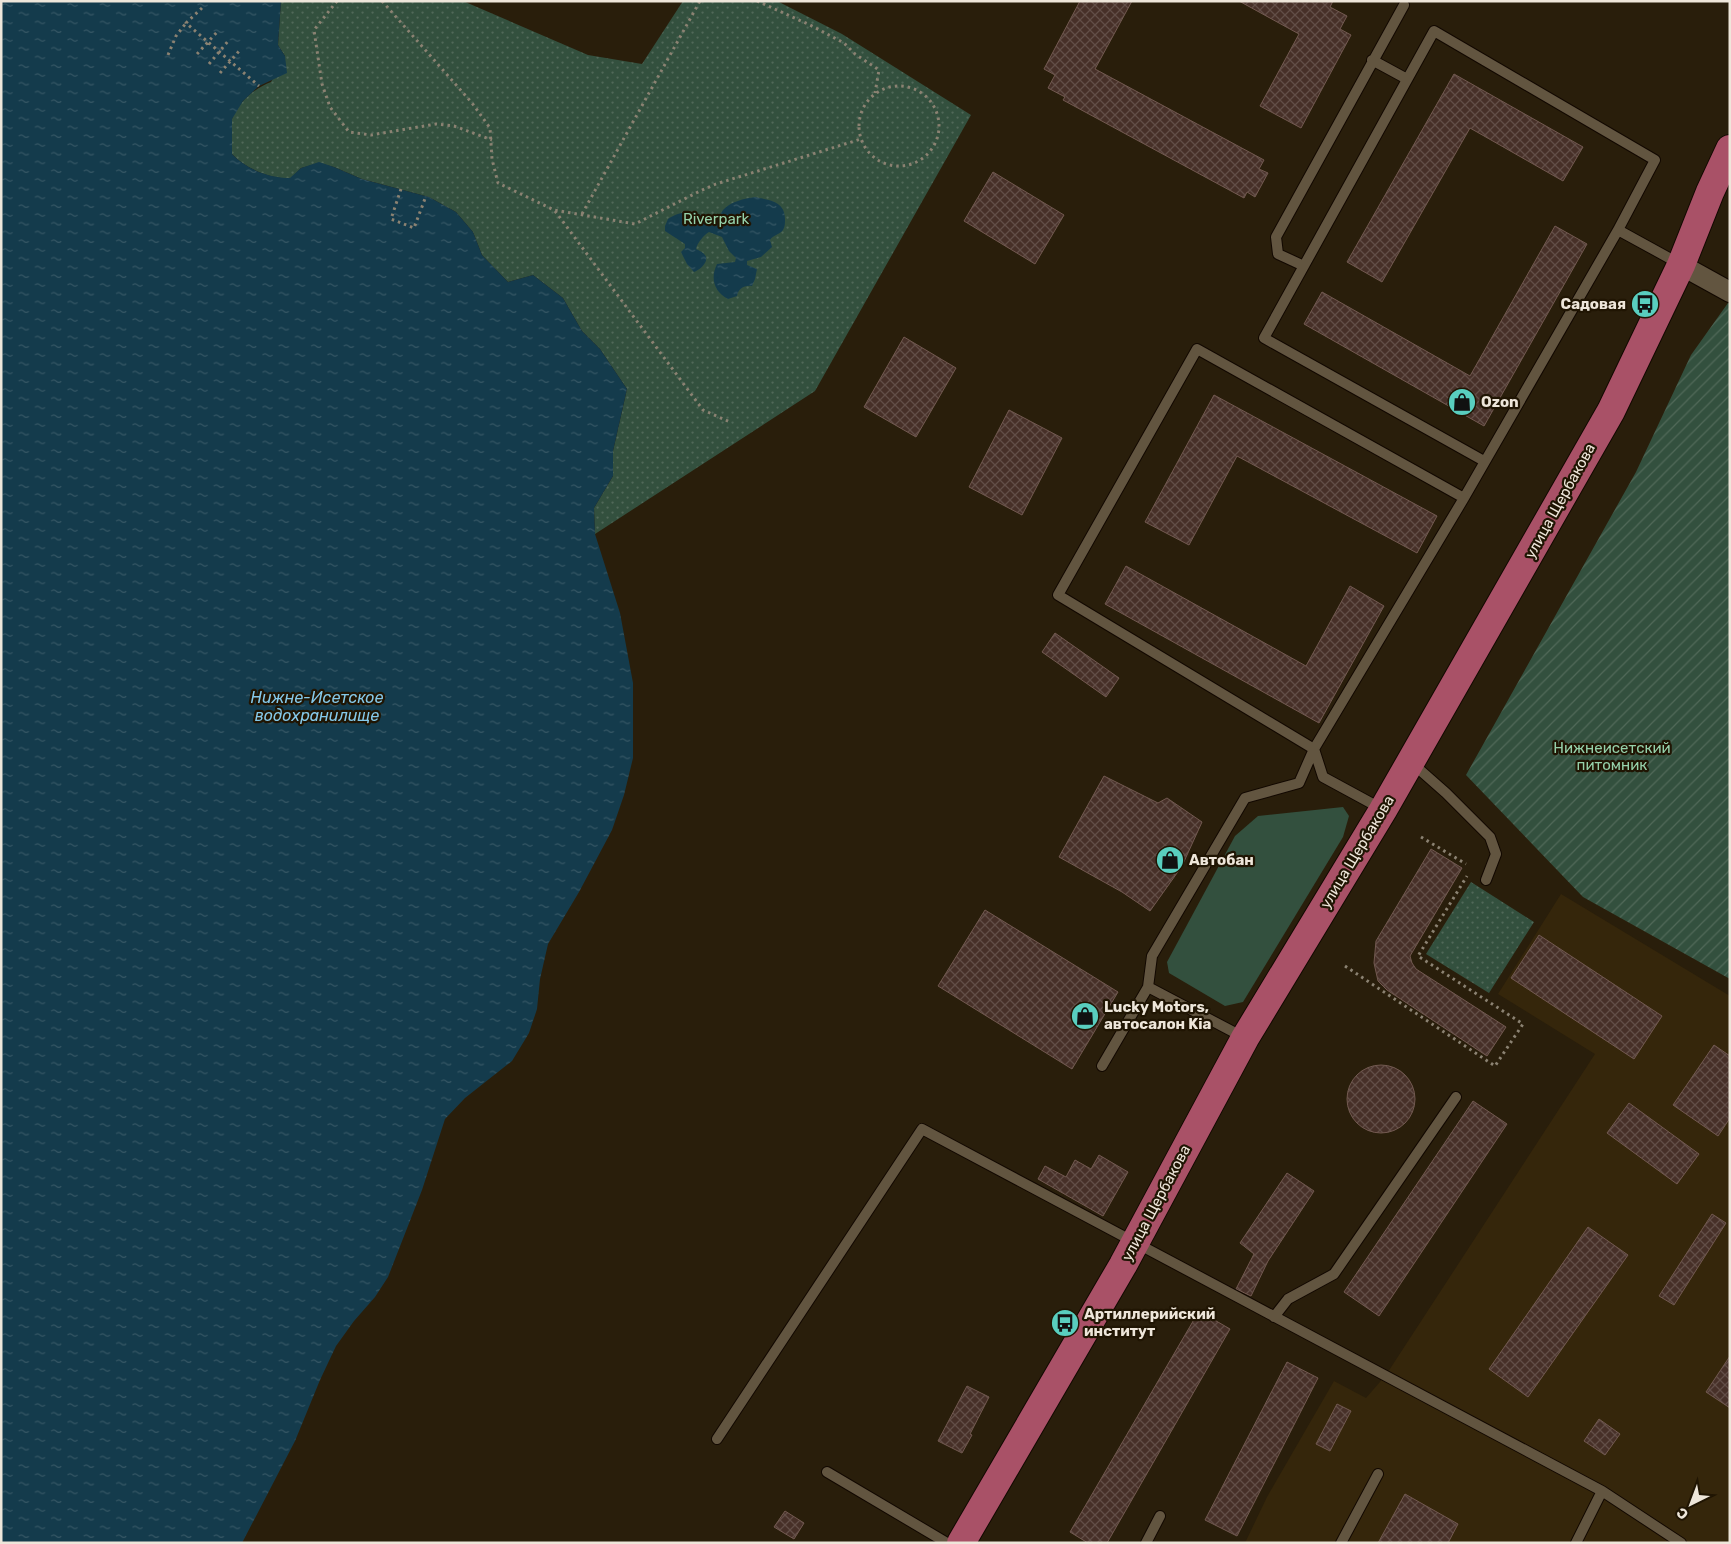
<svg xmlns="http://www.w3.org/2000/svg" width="1731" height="1544" font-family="Rubik,sans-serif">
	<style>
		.built { fill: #35260b }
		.grass { fill: #33503e }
		.park { fill: url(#park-dots) }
		.garden { fill: url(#garden-furrows) }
		.water { fill: url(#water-ripples) }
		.building { fill: url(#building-cross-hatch); stroke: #725950 }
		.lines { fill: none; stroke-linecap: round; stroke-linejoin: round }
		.lane-casing { stroke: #120800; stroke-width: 12 }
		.street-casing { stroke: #120800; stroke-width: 22 }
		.primary-casing { stroke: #120800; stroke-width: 30 }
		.path { stroke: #8b8272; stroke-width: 3; stroke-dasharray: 2.5 4; stroke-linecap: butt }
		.lane { stroke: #625540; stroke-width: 10 }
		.street { stroke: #625540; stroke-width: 20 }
		.primary { stroke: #a95167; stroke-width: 28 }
		.labels { text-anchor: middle; stroke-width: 4.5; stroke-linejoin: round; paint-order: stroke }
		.park-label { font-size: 15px; fill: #95d1aa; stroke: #201503 }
		.poi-label { font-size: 15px; font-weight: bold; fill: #eee6da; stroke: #201503; text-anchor: start }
		.street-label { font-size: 15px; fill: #eee6da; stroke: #201503 }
		.water-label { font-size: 16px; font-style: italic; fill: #85c9ea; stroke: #201503 }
	</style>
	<defs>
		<pattern id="park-dots" width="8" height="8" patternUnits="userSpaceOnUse" patternTransform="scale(1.25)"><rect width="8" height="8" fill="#33503e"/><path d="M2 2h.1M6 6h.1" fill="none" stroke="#516959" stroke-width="1.8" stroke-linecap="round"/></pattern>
		<pattern id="garden-furrows" width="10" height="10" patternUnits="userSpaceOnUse" patternTransform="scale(1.25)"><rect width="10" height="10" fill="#33503e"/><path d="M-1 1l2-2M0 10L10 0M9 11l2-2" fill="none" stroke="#516959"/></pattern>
		<pattern id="water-ripples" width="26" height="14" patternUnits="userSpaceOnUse" patternTransform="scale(1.25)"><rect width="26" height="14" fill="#143b4c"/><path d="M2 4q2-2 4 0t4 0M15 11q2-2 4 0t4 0" fill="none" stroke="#365765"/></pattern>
		<pattern id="building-cross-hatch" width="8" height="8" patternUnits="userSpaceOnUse" patternTransform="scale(1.25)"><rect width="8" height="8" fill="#473028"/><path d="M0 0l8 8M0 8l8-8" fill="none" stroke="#624e47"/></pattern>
	</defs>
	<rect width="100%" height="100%" fill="#291e0b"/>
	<path class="built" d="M 1561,894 L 1730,996 L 1730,1543 L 1245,1543 L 1267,1497 L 1334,1381 L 1366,1398 L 1386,1375 L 1595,1054 L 1498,994 Z"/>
	<path class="grass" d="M 1343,807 L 1349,816 L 1343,837 L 1243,1002 L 1225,1006 L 1169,973 L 1167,962 L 1235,836 L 1258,816 Z"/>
	<path class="park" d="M 281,1 L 463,1 L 588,55 L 642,64 L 683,1 L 777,1 L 842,34 L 971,115 L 815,391 L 595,534 L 594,508 L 613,476 L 613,451 L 627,389 L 600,349 L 582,331 L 563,298 L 533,275 L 508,282 L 482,255 L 473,232 L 456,212 L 429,197 L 362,179 L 334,167 L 319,163 L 301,168 L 290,179 C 269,178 246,169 232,154 C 231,144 229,128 232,119 C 238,102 255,88 271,82 L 285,56 L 278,45 Z
		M 1471,882 L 1534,922 L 1489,993 L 1426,954 Z"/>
	<path class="garden" d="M 1728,303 L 1730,304 L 1730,979 L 1583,897 L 1466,775 L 1636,472 L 1691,355 Z"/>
	<path class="water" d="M 1,1 L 281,1 L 278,45 L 285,56 L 287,73 L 259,86 L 243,101 L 232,119 L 232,154 C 246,169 269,178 290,178 L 301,168 L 319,162 L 334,167 L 362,179 L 429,197 L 456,212 L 473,232 L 482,255 L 508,282 L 533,275 L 563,298 L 582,331 L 600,349 L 627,389 L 613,451 L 613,476 L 594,508 L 595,534 L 620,613 L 633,683 L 633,758 L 624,795 L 612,830 L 579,892 L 548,944 L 540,979 L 537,1009 L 529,1033 L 512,1061 L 465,1098 L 445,1119 L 422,1190 L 388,1277 L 375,1297 L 354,1321 L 336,1346 L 320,1380 L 295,1441 L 242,1543 L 1,1543 Z
		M 755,197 C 769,200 785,201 785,219 C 785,223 785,227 783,230 C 779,235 773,235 770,240 L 772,247 L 761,257 L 747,261 L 747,265 L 757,269 L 755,279 L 752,286 C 744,285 738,289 737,296 L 728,299 C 714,292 710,278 717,264 L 735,262 L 736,258 L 729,251 L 722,237 L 709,232 C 704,235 697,243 696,249 C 698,250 701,251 703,253 C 712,260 700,270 694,272 L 687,264 L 681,252 L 685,248 L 685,244 L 665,231 L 665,226 L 668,219 C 677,213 690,209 700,215 C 706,218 710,221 716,221 C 719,218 720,214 723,210 C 731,201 744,199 755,197 Z"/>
	<path class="building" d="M 1080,1 L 1132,1 L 1095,69 L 1264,160 L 1259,169 L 1268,173 L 1255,197 L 1247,192 L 1244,198 L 1063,100 L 1065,97 L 1048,88 L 1055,75 L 1044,69 Z
		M 1239,1 L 1333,1 L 1330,7 L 1347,16 L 1340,29 L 1351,35 L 1301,128 L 1260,106 L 1299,34 Z
		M 1454,74 L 1583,147 L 1563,181 L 1470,128 L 1382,282 L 1347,262 Z
		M 993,172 L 1064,215 L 1035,264 L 964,221 Z
		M 1555,226 L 1587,244 L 1484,426 L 1304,324 L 1322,292 L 1470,376 Z
		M 904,337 L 956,368 L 916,437 L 864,407 Z
		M 1214,395 L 1437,516 L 1417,553 L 1237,456 L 1189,545 L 1145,522 Z
		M 1009,410 L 1062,438 L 1022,515 L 969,487 Z
		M 1126,566 L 1306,666 L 1350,586 L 1384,606 L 1319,723 L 1105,604 Z
		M 1055,633 L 1119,678 L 1106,697 L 1042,652 Z
		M 1104,776 L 1158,803 L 1167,798 L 1202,822 L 1182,866 L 1150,911 L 1122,892 L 1059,857 Z
		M 1431,849 L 1462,868 L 1410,956 L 1412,963 L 1416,969 L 1506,1027 L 1487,1056 L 1387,990 L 1378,981 L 1374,963 L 1376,941 Z
		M 985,910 L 1118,992 L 1072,1069 L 938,986 Z
		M 1539,935 L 1662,1016 L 1634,1059 L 1511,978 Z
		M 1714,1045 L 1730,1056 L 1730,1118 L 1718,1136 L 1673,1105 Z
		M1347 1099a34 34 0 1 1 68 0a34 34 0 1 1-68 0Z
		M 1473,1101 L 1507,1124 L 1379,1316 L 1344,1292 Z
		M 1629,1103 L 1699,1154 L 1677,1184 L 1607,1133 Z
		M 1099,1155 L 1128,1172 L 1103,1216 L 1038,1179 L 1045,1166 L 1066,1177 L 1075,1160 L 1091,1169 Z
		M 1287,1173 L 1314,1191 L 1268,1261 L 1251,1296 L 1236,1289 L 1254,1254 L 1240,1243 Z
		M 1712,1214 L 1726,1223 L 1674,1305 L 1659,1296 Z
		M 1588,1227 L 1628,1255 L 1528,1397 L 1489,1369 Z
		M 1199,1311 L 1230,1329 L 1107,1543 L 1088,1543 L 1070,1532 Z
		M 1730,1356 L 1730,1408 L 1706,1392 Z
		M 1287,1362 L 1318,1378 L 1237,1536 L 1205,1520 Z
		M 967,1386 L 989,1397 L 970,1434 L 972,1435 L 962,1453 L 938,1441 Z
		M 1337,1404 L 1351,1411 L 1330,1451 L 1316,1444 Z
		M 1599,1419 L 1620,1434 L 1605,1455 L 1584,1441 Z
		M 1405,1494 L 1458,1524 L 1448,1543 L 1378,1543 Z
		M 785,1511 L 804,1523 L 794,1539 L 774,1527 Z"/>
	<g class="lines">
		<defs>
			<path id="lane" d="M 1372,60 L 1407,79
				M 1618,230 L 1680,264
				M 1304,266 L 1278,254 L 1276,237 L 1404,5
				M 1412,763 L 1446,793 L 1490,837 L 1496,854 L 1486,880
				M 1382,809 L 1323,777 L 1314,749 L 1058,595 L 1197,349 L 1464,498
				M 1148,987 L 1245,1038
				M 1102,1066 L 1148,987 L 1152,956 L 1245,798 L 1299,783 L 1314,749 L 1464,498 L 1618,230 L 1655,160 L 1434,31 L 1264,338 L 1484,461
				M 1274,1317 L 1288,1299 L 1334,1274 L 1456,1097
				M 717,1439 L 922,1129 L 1602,1491 L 1681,1543
				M 827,1472 L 947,1543
				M 1146,1543 L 1160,1516
				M 1341,1543 L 1378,1474
				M 1576,1543 L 1602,1491"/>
			<path id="street" d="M 1681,265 L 1730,292"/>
			<path id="primary" d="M 961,1543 L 1123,1265 L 1245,1038 L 1383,810 L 1611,411 L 1681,265 L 1710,192 L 1730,149"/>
		</defs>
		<use href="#lane" class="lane-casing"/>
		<use href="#street" class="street-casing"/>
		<use href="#primary" class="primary-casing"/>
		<path class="path" d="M 337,1 L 314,30 L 322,84 L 330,107 L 349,132 L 371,135 L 436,124 L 454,126 L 492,140
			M 382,1 L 472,103 L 490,128 L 492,159 L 498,183 L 554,210 L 635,224 L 700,191 L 716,184 L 861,139
			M 757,1 L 810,25 L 844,43 L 855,54 L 879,70 L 875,93
			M 202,8 L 186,23 L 259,86
			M 197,54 L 218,31
			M 168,55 L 176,36 L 186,23
			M 209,64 L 229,40
			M 220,73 L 240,50
			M859 126a40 40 0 1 1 80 0a40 40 0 1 1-80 0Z
			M 401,189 L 391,219 L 414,228 L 426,196
			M 555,211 L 703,410 L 730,422
			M 582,214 L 700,1
			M 1421,837 L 1466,864
			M 1345,966 L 1495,1066 L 1523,1024 L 1418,956 L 1467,876"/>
		<use href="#lane" class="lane"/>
		<use href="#street" class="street"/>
		<use href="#primary" class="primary"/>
	</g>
	<defs>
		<symbol id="bus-disc" viewBox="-11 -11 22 22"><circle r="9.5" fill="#59cebf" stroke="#201503"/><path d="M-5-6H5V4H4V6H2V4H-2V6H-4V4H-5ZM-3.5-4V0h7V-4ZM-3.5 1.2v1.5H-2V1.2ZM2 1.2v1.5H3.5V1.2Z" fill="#111"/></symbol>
		<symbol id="shop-disc" viewBox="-11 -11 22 22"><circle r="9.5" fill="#59cebf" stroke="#201503"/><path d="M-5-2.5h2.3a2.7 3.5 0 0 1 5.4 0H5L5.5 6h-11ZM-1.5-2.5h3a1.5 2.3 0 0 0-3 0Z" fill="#111"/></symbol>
	</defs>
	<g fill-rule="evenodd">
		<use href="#bus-disc" x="1629" y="288" width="32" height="32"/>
		<use href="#shop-disc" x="1446" y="386" width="32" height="32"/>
		<use href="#shop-disc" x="1154" y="844" width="32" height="32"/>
		<use href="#shop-disc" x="1069" y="1000" width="32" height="32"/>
		<use href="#bus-disc" x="1049" y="1307" width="32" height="32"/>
	</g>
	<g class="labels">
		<g class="park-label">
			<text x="716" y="224">Riverpark</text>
			<text x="1612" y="753">Нижнеисетский<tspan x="1612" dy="17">питомник</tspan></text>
		</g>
		<g class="poi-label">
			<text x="1626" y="309" text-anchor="end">Садовая</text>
			<text x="1481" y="407">Ozon</text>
			<text x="1189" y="865">Автобан</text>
			<text x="1104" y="1012">Lucky Motors,<tspan x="1104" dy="17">автосалон Kia</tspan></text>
			<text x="1084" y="1319">Артиллерийский<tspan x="1084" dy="17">институт</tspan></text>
		</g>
		<g class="street-label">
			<text transform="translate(1560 501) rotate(-61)" y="5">улица Щербакова</text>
			<text transform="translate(1357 852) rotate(-59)" y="5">улица Щербакова</text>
			<text transform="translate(1156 1203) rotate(-62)" y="5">улица Щербакова</text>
		</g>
		<g class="water-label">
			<text x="317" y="703">Нижне-Исетское<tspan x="317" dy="18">водохранилище</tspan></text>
		</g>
	</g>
	<rect width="1731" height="1544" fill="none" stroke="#eee6da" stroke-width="5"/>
	<g transform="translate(1691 1504) rotate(222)" stroke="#201503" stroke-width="4" paint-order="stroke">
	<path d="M0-4L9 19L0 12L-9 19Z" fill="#eee6da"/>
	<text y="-8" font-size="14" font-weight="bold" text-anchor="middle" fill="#eee6da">С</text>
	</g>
</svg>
